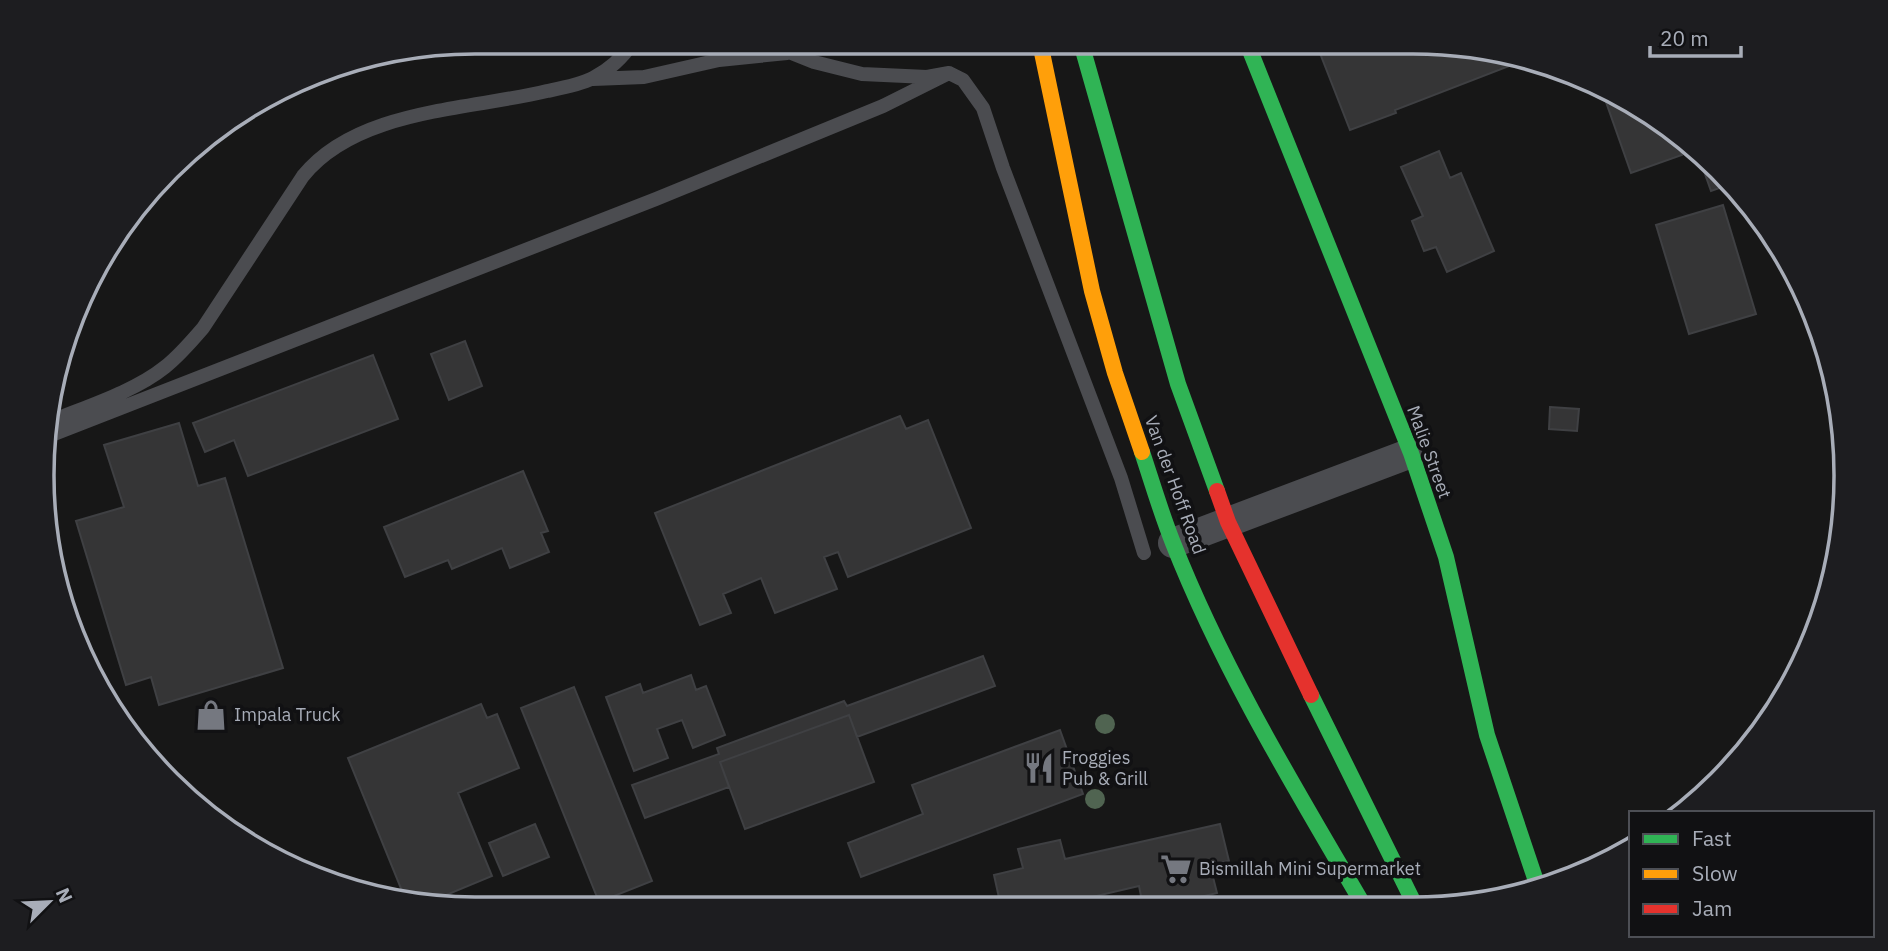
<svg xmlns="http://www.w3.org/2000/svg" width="1888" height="951" font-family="'IBM Plex Sans',sans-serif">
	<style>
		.building { fill: #353536; stroke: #3f4043; stroke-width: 2 }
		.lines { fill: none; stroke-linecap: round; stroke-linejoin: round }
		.lane { stroke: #4b4c50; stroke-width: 14 }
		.street { stroke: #4b4c50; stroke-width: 30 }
		.fast { stroke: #30b455; stroke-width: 16 }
		.slow { stroke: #ff9f0a; stroke-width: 16 }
		.jam { stroke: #e5322d; stroke-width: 16 }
		.tree { fill: #506451 }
		.labels { text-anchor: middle; stroke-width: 7; stroke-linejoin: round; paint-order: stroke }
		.street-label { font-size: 18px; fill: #a8adb8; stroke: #111113 }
		.poi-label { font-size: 18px; fill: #a8adb8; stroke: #111113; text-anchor: start }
		.rim { fill: none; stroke: #a8adb8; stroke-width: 3.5 }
	</style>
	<rect width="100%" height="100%" fill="#171717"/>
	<path class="building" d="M 1316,43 L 1440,43 L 1517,63 L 1395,110 L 1396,113 L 1350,130 Z
		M 1600,85 L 1678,143 L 1682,155 L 1631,173 Z
		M 1439,151 L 1450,178 L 1461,173 L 1494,251 L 1447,272 L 1436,247 L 1424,251 L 1412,221 L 1423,216 L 1401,167 Z
		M 1700,160 L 1731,184 L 1711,191 Z
		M 1723,205 L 1756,314 L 1689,334 L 1656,225 Z
		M 465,341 L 482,386 L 449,400 L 431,354 Z
		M 373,355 L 398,419 L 248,476 L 234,440 L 205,452 L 193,423 Z
		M 1550,407 L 1579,409 L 1577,431 L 1549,429 Z
		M 900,416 L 906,429 L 928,420 L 971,528 L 848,577 L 838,552 L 824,557 L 837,589 L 775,613 L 761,578 L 723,594 L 731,613 L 700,625 L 655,513 Z
		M 179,423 L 198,486 L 225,478 L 283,668 L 159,705 L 151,677 L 126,685 L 76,521 L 124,507 L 104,445 Z
		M 523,471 L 548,531 L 541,533 L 549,552 L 510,568 L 502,548 L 452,569 L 448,560 L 405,577 L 384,527 Z
		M 983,656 L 995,686 L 857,737 L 849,715 L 720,762 L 729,787 L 645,818 L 632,785 L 719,754 L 717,748 L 844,701 L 847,706 Z
		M 691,675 L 696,690 L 706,686 L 725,735 L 693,748 L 682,720 L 657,729 L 668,758 L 634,771 L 606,697 L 640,684 L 643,693 Z
		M 574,687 L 652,881 L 599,902 L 521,708 Z
		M 481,704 L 487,718 L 497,714 L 519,768 L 458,793 L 492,876 L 427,903 L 404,896 L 348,758 Z
		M 849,715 L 874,782 L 745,829 L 720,762 Z
		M 1060,730 L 1083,794 L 861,877 L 848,843 L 923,814 L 912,785 Z
		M 535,824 L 549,857 L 503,876 L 489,843 Z
		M 1220,824 L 1229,861 L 1210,865 L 1217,893 L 1162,906 L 1143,906 L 1139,886 L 1079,900 L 1079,906 L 1001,907 L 994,875 L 1023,868 L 1018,849 L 1060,840 L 1065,859 Z"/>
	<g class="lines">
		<path class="lane" d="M 764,42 L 814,62 L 862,74 L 927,77 L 949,73 L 963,80 L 983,108 L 1003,168 L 1121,478 L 1144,553
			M 593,79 L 644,77 L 719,60 L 787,53
			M 49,422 C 85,407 134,392 165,367 C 179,356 191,342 203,328 L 303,176 C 357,109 469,110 547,91 C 562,88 579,85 593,78 C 609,70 623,57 633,42
			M 49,436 L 656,199 L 883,106 L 949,73"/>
		<path class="street" d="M 1173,543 L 1411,453"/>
		<path class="fast" d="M 1081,43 L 1178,384 L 1217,491
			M 1247,43 L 1411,453 L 1446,557 L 1487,735 L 1538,887
			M 1142,452 C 1152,482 1161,513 1173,543 C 1223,670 1295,788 1364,906
			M 1311,695 L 1415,905"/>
		<path class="slow" d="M 1040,43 L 1092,291 L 1115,373 L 1142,452"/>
		<path class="jam" d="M 1217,491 L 1228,522 L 1311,695"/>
	</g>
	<g class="tree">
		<circle cx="1105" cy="724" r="10"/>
		<circle cx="1095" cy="799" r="10"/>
	</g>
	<defs>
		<symbol id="shop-bare" viewBox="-9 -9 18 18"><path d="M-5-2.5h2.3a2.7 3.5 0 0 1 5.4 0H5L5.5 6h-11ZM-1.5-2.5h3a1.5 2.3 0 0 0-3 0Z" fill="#757880" stroke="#111113" stroke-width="2.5" paint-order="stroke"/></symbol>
		<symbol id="restaurant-bare" viewBox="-9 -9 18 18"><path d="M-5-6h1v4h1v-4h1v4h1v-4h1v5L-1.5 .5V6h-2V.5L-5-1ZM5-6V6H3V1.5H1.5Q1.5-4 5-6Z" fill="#757880" stroke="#111113" stroke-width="2.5" paint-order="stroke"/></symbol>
		<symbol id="supermarket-bare" viewBox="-9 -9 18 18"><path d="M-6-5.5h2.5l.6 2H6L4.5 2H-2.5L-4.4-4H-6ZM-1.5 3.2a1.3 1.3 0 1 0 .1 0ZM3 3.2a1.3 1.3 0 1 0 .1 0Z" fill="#757880" stroke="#111113" stroke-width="2.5" paint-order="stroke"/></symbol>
	</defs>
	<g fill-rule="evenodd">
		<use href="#shop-bare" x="189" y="693" width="44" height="44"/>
		<use href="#restaurant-bare" x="1017" y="746" width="44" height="44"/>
		<use href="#supermarket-bare" x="1154" y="847" width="44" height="44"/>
	</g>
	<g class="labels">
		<g class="street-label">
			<text transform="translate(1429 452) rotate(70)" y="6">Malie Street</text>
			<text transform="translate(1175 485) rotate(70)" y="6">Van der Hoff Road</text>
		</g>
		<g class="poi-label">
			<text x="234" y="721">Impala Truck</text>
			<text x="1062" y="764">Froggies<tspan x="1062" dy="21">Pub &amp; Grill</tspan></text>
			<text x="1199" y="875">Bismillah Mini Supermarket</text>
		</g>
	</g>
	<path d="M0 0H1888V951H0ZM475 54H1413A421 421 0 0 1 1834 475V476A421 421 0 0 1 1413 897H475A421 421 0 0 1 54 476V475A421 421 0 0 1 475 54Z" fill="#1d1d20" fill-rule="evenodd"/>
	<path class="rim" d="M475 54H1413A421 421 0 0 1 1834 475V476A421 421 0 0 1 1413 897H475A421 421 0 0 1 54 476V475A421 421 0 0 1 475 54Z"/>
	<rect x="1629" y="811" width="245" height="126" fill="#111113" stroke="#4d4f55" stroke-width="2"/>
	<rect x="1643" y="834" width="35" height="10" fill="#30b455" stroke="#4d4f55" stroke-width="2"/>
	<text x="1692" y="846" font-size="21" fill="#a8adb8">Fast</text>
	<rect x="1643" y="869" width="35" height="10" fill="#ff9f0a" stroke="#4d4f55" stroke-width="2"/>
	<text x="1692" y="881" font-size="21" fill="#a8adb8">Slow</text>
	<rect x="1643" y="904" width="35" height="10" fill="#e5322d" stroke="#4d4f55" stroke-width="2"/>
	<text x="1692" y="916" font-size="21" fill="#a8adb8">Jam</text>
	<g transform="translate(49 902) rotate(66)" stroke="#111113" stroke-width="5" paint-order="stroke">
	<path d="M0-5L12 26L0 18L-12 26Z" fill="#a8adb8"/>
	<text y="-10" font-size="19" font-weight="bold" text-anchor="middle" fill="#a8adb8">N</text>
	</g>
	<path d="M1650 46v10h91v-10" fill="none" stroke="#a8adb8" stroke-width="3.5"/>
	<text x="1660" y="46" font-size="21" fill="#a8adb8" stroke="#111113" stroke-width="5" paint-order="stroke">20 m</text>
</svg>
